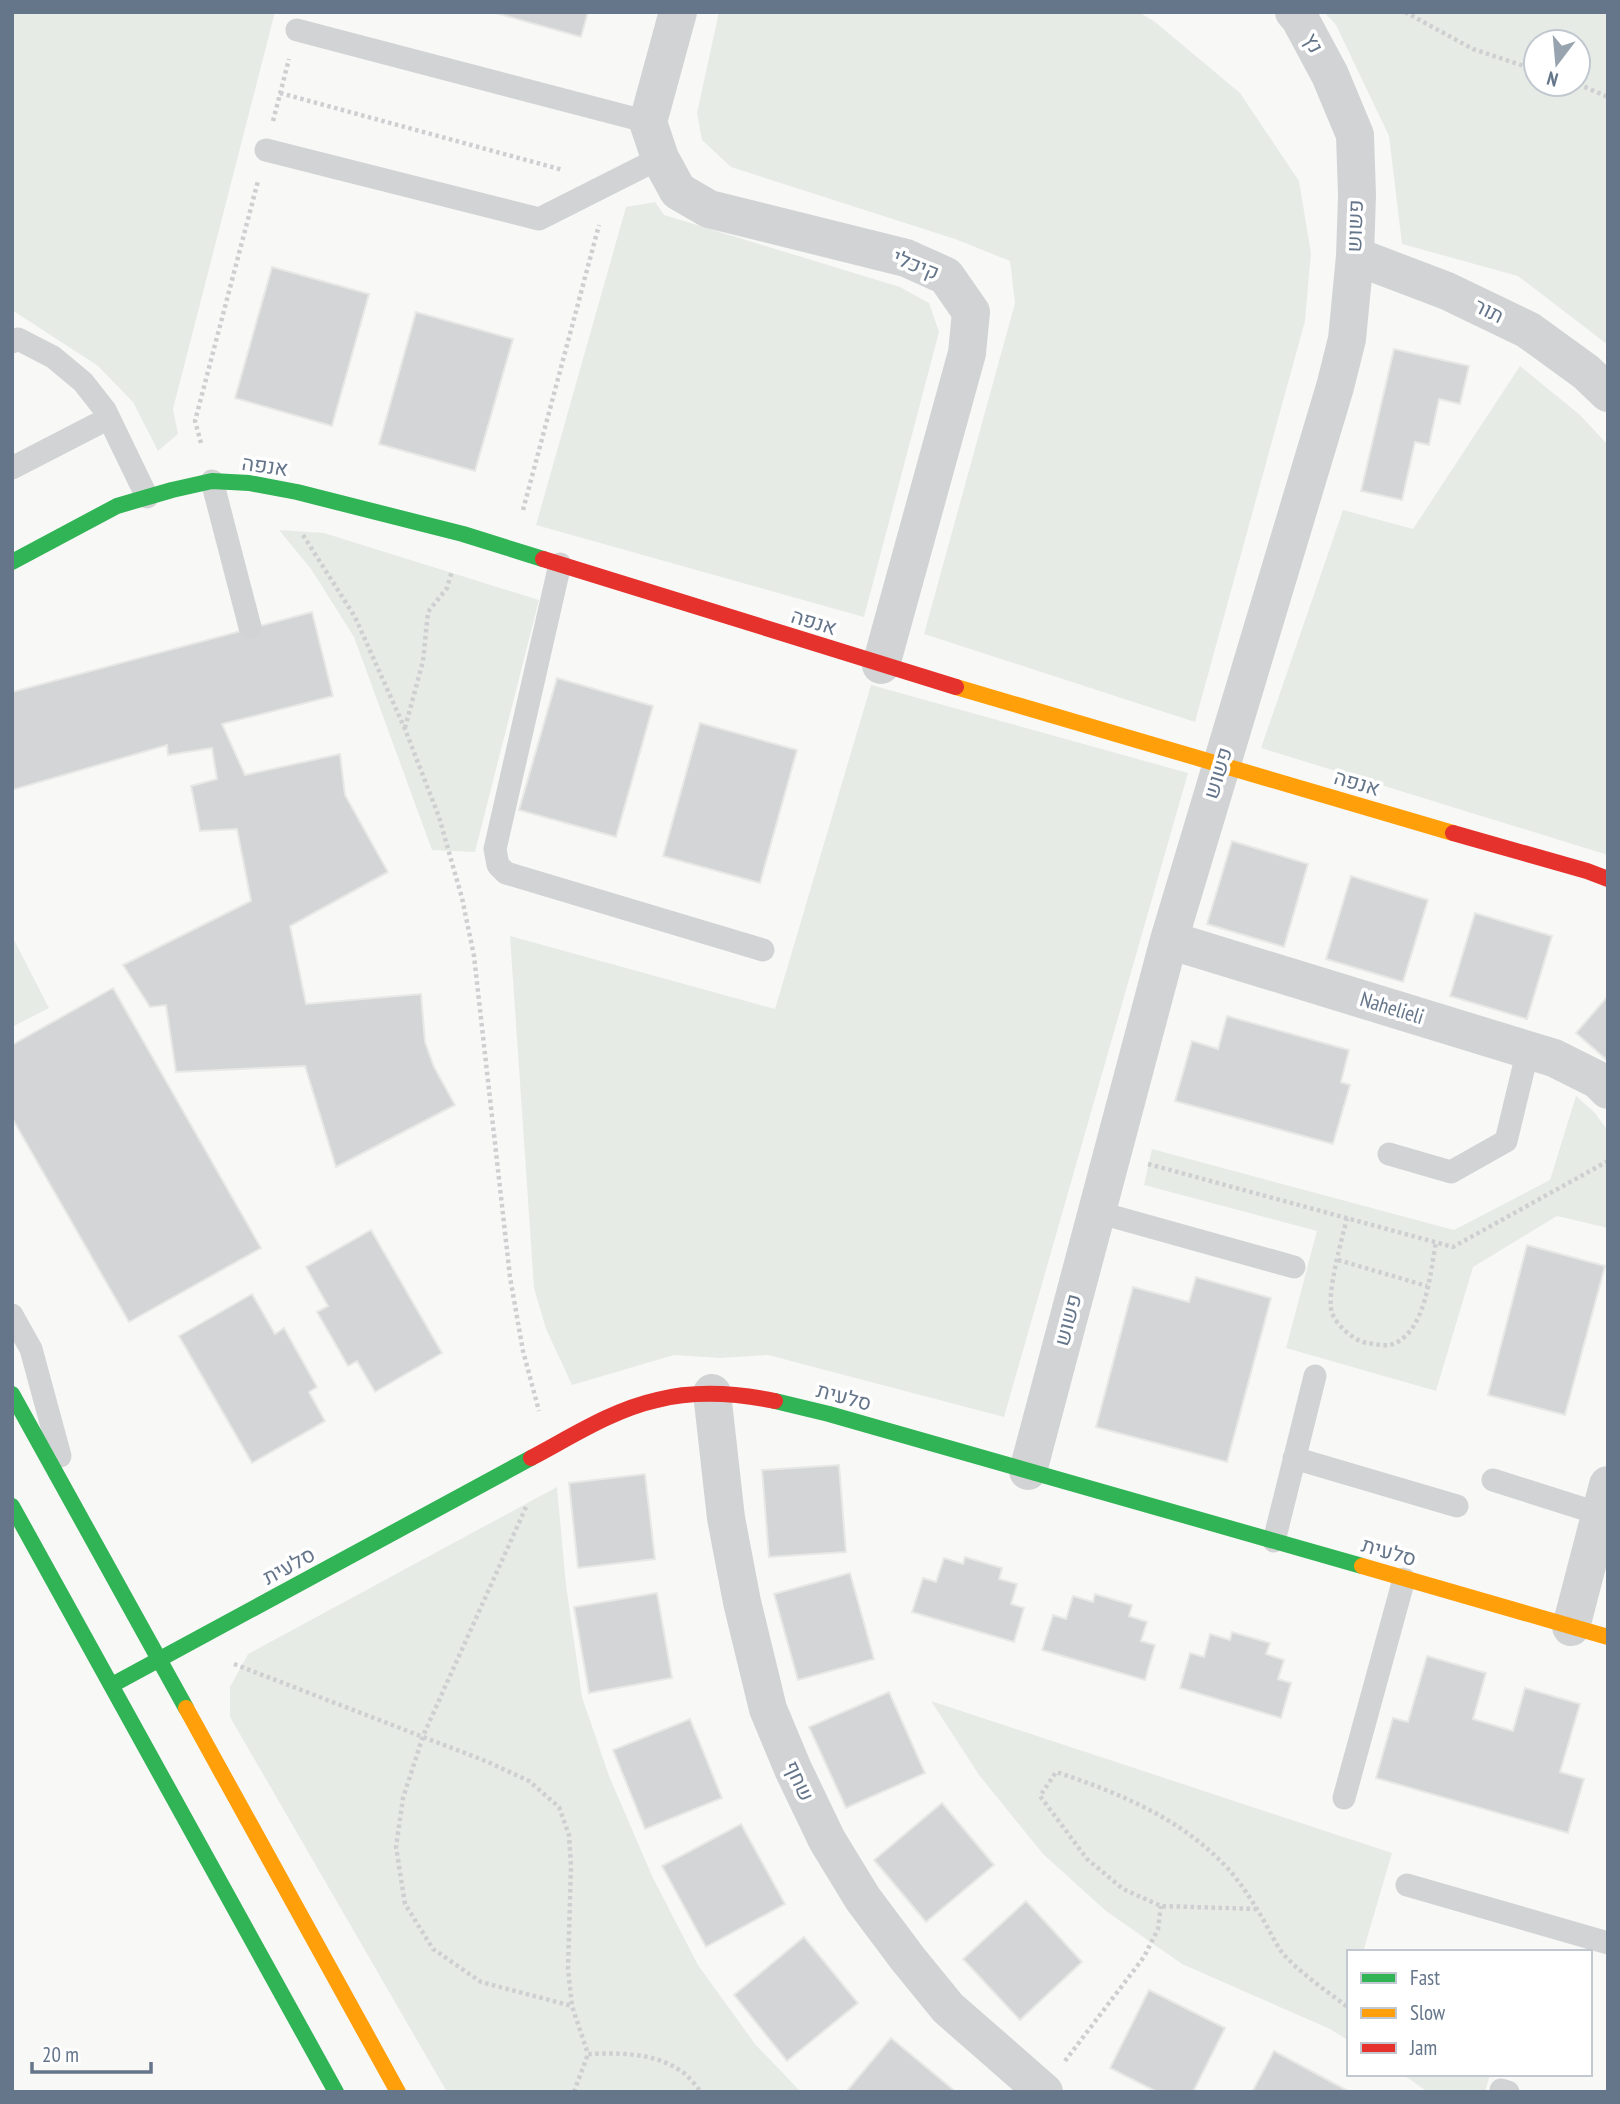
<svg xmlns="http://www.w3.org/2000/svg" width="1620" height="2104" font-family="'PT Sans Narrow',Heebo,sans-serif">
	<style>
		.green { fill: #e7ebe5; fill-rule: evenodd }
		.building { fill: #d4d5d6; stroke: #e8e8e6; stroke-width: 2 }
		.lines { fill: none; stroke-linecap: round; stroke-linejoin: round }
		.path { stroke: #cecfd1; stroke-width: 4.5; stroke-dasharray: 3.5 3.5; stroke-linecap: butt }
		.lane { stroke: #d2d3d4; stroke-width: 23 }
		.street { stroke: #d2d3d4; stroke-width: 38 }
		.fast { stroke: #30b455; stroke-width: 16 }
		.slow { stroke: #ff9f0a; stroke-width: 16 }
		.jam { stroke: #e5322d; stroke-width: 16 }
		.labels { text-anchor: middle; stroke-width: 7; stroke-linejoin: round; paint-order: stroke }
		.street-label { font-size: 21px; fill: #65758a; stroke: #fff }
	</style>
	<rect width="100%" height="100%" fill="#f8f8f7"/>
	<path class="green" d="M 12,12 L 275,12 L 173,409 L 178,434 L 158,451 L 133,402 L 98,366 L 12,310 Z
		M 719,12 L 1139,12 L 1155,22 L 1240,93 L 1299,181 L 1311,253 L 1305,321 L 1195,722 L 924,634 L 1015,303 L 1010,261 L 955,239 L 731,167 L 702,140 L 697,113 Z
		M 1324,12 L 1608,12 L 1608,345 L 1518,276 L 1402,244 L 1389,136 L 1336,25 ZM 1578,42 L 1578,84 L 1536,84 L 1536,42 Z
		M 655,202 L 664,215 L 900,287 L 929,303 L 939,332 L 864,617 L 536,525 L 626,207 Z
		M 1520,366 L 1580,415 L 1608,445 L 1608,855 L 1261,748 L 1343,510 L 1413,529 Z
		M 279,530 L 324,533 L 539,600 L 475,852 L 432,850 L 354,637 L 311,569 Z
		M 871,685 L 1188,773 L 1004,1417 L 768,1355 L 720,1358 L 674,1355 L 572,1385 L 546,1329 L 534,1288 L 510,936 L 775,1009 Z
		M 12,936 L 49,1008 L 12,1027 Z
		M 1576,1096 L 1595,1113 L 1608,1131 L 1608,1228 L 1557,1216 L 1473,1267 L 1436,1391 L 1286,1348 L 1317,1231 L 1144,1185 L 1152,1149 L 1454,1230 L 1550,1180 Z
		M 557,1487 L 566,1585 L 582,1697 L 609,1776 L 653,1878 L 698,1965 L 755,2044 L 801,2092 L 447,2092 L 230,1717 L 230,1687 L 248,1654 Z
		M 931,1701 L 1392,1853 L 1363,1952 L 1349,1952 L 1349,2041 L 1330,2029 L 1182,1964 L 1106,1911 L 1043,1854 L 979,1775 Z
		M 1402,2074 L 1490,2074 L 1485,2092 L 1428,2092 Z"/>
	<path class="building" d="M 492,12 L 588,12 L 581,37 Z
		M 272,267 L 369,294 L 332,426 L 235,398 Z
		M 416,312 L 513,339 L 475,471 L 379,444 Z
		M 1394,349 L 1469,366 L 1460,404 L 1439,399 L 1429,445 L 1415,442 L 1402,500 L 1361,491 Z
		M 312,612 L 333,696 L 222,724 L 245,775 L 340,754 L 345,795 L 388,872 L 290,926 L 306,1004 L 421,994 L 425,1042 L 434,1067 L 455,1105 L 336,1167 L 305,1066 L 176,1072 L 166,1005 L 150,1007 L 123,965 L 251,901 L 237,829 L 200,831 L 191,786 L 217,779 L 212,748 L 168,755 L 167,745 L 12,790 L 12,692 Z
		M 557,678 L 653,706 L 616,837 L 519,810 Z
		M 700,723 L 797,750 L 760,883 L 663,856 Z
		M 1232,841 L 1308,864 L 1284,947 L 1207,924 Z
		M 1351,876 L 1428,900 L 1403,982 L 1326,959 Z
		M 1475,913 L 1552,936 L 1527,1019 L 1450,996 Z
		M 113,988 L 261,1248 L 129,1322 L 12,1118 L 12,1045 Z
		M 1608,996 L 1608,1061 L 1576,1033 Z
		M 1227,1016 L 1349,1050 L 1341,1082 L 1350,1085 L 1333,1144 L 1175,1101 L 1192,1041 L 1218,1049 Z
		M 371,1230 L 442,1353 L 375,1392 L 357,1361 L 348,1366 L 317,1312 L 328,1306 L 306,1267 Z
		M 1527,1245 L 1605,1266 L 1565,1415 L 1488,1395 Z
		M 1196,1277 L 1271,1298 L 1227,1462 L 1096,1427 L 1133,1287 L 1189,1302 Z
		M 252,1294 L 275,1334 L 284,1328 L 317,1387 L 309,1392 L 325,1421 L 252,1463 L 179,1336 Z
		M 839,1465 L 846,1552 L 769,1557 L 762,1470 Z
		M 645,1474 L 655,1559 L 578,1568 L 569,1483 Z
		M 965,1557 L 1002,1568 L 999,1579 L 1017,1584 L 1011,1604 L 1024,1608 L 1014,1642 L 912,1612 L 923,1578 L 936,1582 L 944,1558 L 963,1564 Z
		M 850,1573 L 874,1659 L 798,1680 L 774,1594 Z
		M 657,1593 L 672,1678 L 589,1693 L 574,1607 Z
		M 1095,1594 L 1132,1605 L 1129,1616 L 1147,1622 L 1141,1641 L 1155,1645 L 1145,1680 L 1042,1650 L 1053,1615 L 1066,1619 L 1073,1596 L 1093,1602 Z
		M 1232,1632 L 1270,1643 L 1266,1654 L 1284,1660 L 1278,1679 L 1291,1683 L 1281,1718 L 1180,1688 L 1190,1653 L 1204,1657 L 1210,1634 L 1230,1640 Z
		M 1427,1656 L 1486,1673 L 1473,1719 L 1513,1731 L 1525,1688 L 1580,1704 L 1560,1772 L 1584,1779 L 1568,1833 L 1376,1778 L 1393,1718 L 1408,1722 Z
		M 889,1692 L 925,1773 L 846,1808 L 809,1727 Z
		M 690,1719 L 722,1798 L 645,1829 L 613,1750 Z
		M 942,1803 L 994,1865 L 926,1922 L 874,1860 Z
		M 741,1824 L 785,1904 L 706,1947 L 662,1866 Z
		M 1026,1901 L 1082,1962 L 1020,2020 L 963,1959 Z
		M 804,1937 L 858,2003 L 787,2061 L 734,1995 Z
		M 1149,1990 L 1225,2028 L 1193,2092 L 1157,2092 L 1110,2068 Z
		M 891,2038 L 956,2092 L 846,2092 Z
		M 1274,2051 L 1350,2092 L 1252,2092 Z"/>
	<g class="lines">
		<path class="path" d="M 1405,12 L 1473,49 L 1536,70
			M 1578,84 L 1608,97
			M 280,93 L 563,170
			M 273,121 L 289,59
			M 201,443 L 195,421 L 258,181
			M 523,510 L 599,225
			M 303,535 L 355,617 L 405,729 L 439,817 L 462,898 L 474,956 L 510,1277 L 523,1351 L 539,1411
			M 405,728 L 423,661 L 428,612 L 447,588 L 452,571
			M 1148,1164 L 1453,1247 L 1608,1161
			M 1347,1218 C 1342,1239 1326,1294 1332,1313 C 1337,1326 1355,1342 1368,1343 C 1374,1344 1384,1346 1390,1345 C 1426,1335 1430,1273 1436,1242
			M 1338,1260 L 1427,1286
			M 526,1507 L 423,1736 L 403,1798 L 396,1847 L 405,1904 L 433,1949 L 481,1982 L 572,2006
			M 234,1664 L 488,1762 L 529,1781 L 559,1807 L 569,1835 L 571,1866 L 568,1969 L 572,2006 L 588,2054 C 620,2053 653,2052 681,2071 C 689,2076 695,2085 701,2092
			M 1257,1909 L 1161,1906 L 1123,1889 L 1087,1859 L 1040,1796 L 1056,1772 C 1120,1793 1185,1820 1231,1872 C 1246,1890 1258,1910 1269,1930 C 1274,1939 1279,1950 1286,1957 C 1304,1976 1328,1992 1349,2008
			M 1065,2061 L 1144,1957 L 1158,1929 L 1161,1906
			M 574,2092 L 588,2054"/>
		<path class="lane" d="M 297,30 L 648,122
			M 266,150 L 539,219 L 660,158
			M 12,342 L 18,339 L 53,357 L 83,382 L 105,410 L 147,497
			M 12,468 L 109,418
			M 212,481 L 250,627
			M 560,564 L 495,849 L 498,865 L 506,873 L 763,950
			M 1389,1154 L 1451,1172 L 1506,1141 L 1528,1050
			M 1097,1212 L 1294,1267
			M 12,1315 L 31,1349 L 60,1456
			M 1294,1458 L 1457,1506
			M 1493,1480 L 1600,1514
			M 1274,1541 L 1315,1376
			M 1344,1798 L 1404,1579
			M 1407,1885 L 1608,1943
			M 1501,2090 L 1508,2092"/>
		<path class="street" d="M 678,12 L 648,122 L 660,158 L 678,191 L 709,209 L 906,258 L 946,276 L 971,312 L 967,353 L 881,665
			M 1355,256 L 1447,291 L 1528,330 L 1586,372 L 1608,393
			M 1169,940 L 1554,1058 L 1598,1080 L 1608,1090
			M 712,1393 L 726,1518 L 742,1602 L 768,1709 L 793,1769 L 827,1840 L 863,1899 L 908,1959 L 948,2008 L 1044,2092
			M 1028,1471 L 1169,940 L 1335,387 L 1347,339 L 1355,256 L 1357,195 L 1355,135 L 1330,75 L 1300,19 L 1294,12
			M 1571,1627 L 1608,1485"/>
		<path class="fast" d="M 12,562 L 117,506 L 172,490 L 212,481 L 249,483 L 297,492 L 463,534 L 543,559
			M 12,1394 L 186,1708
			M 775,1401 L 829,1414 L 1362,1566
			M 12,1506 L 336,2092
			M 112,1685 L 531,1458"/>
		<path class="slow" d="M 956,687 L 1453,833
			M 1362,1566 L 1608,1637
			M 186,1708 L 398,2092"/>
		<path class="jam" d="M 543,559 L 956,687
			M 1453,833 L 1587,871 L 1608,879
			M 531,1458 C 571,1437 612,1410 657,1400 C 696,1390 736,1393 775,1401"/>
	</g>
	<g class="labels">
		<g class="street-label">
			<text transform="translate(1313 43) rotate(62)" y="7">נץ</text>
			<text transform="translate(1355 226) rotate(-88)" y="7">פשוש</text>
			<text transform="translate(916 265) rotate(22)" y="7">קיכלי</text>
			<text transform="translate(1489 311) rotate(26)" y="7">תור</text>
			<text transform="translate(265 466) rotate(8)" y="7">אנפה</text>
			<text transform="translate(814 622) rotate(17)" y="7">אנפה</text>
			<text transform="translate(1218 773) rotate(-73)" y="7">פשוש</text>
			<text transform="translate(1357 783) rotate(16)" y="7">אנפה</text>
			<text transform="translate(1392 1008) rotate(17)" y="7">Nahelieli</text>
			<text transform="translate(1068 1320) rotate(-75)" y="7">פשוש</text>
			<text transform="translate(844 1397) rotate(15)" y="7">סלעית</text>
			<text transform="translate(1389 1552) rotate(16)" y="7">סלעית</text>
			<text transform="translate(289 1566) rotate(-28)" y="7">סלעית</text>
			<text transform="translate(799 1781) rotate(65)" y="7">שחף</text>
		</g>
	</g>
	<rect width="1620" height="2104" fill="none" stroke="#65758a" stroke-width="28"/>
	<rect x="1347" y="1950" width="245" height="126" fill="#ffffff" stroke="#c1c8d0" stroke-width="2"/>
	<rect x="1361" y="1973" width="35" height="10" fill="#30b455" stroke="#c1c8d0" stroke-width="2"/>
	<text x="1410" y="1985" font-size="21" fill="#65758a">Fast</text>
	<rect x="1361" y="2008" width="35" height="10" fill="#ff9f0a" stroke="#c1c8d0" stroke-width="2"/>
	<text x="1410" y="2020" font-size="21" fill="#65758a">Slow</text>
	<rect x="1361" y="2043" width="35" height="10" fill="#e5322d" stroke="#c1c8d0" stroke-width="2"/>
	<text x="1410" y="2055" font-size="21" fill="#65758a">Jam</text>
	<g transform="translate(1557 63) rotate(196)"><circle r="33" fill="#ffffff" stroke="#c1c8d0" stroke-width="2"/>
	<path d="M0-5L12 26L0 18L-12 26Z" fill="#98a3b0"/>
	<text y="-10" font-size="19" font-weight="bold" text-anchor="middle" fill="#65758a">N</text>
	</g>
	<path d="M32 2062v10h119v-10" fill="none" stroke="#65758a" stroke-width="3.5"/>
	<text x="42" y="2062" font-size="21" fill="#65758a" stroke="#ffffff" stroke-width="5" paint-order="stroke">20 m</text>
</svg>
